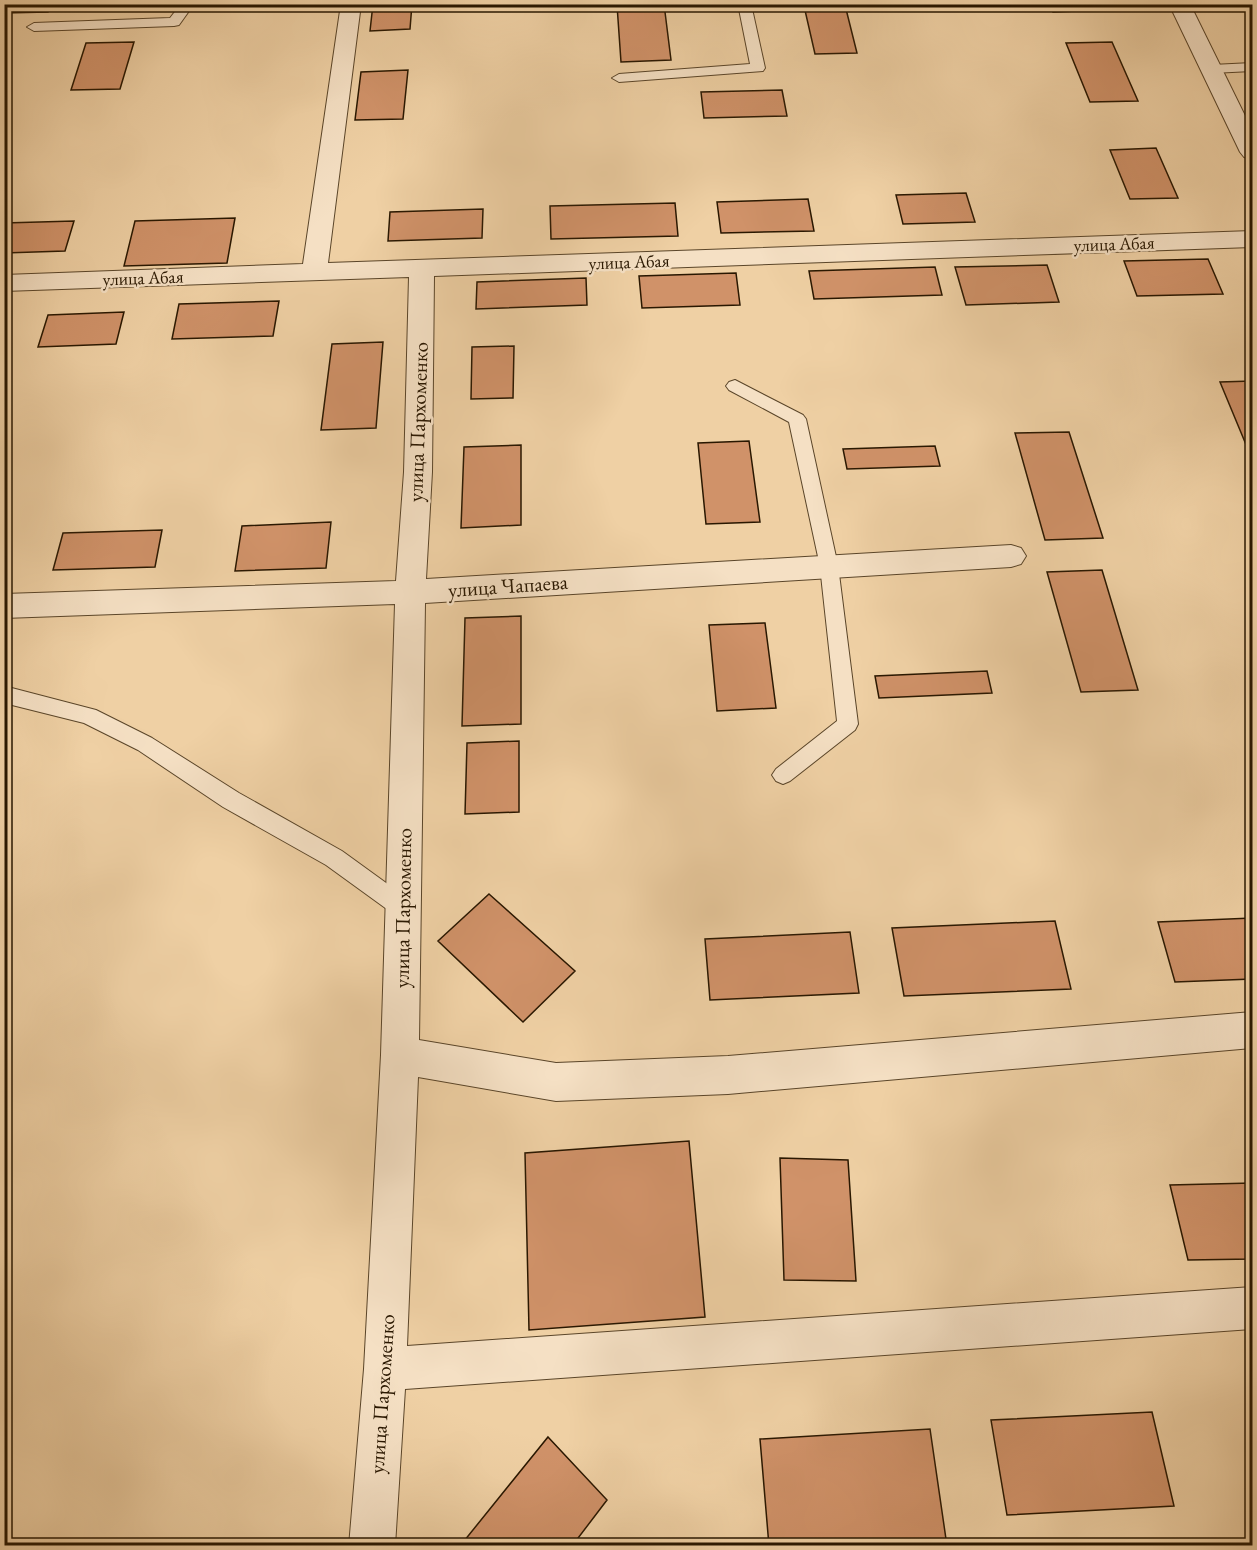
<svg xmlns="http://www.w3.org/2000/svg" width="1257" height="1550" font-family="'EB Garamond',serif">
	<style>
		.building { fill: #d09269; stroke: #291700; stroke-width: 1.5 }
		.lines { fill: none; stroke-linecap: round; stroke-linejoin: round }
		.service-casing { stroke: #5a4529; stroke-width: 2 }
		.minor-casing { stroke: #5a4529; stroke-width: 2 }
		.service { fill: #f5e0c4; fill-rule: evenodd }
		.minor { fill: #f5e0c4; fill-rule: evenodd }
		.labels { text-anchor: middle; stroke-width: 5; stroke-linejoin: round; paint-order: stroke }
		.far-street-label { font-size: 18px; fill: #291700; stroke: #f5e0c4 }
		.street-label { font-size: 21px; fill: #291700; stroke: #f5e0c4 }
	</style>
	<rect width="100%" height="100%" fill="#efd0a4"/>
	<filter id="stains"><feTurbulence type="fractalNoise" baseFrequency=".00333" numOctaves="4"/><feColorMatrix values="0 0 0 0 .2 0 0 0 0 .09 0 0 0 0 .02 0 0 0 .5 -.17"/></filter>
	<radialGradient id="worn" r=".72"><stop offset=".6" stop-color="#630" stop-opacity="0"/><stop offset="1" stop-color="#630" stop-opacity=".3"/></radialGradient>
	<path class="building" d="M 4,4 L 51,4 L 48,12 L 4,13 Z
		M 373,4 L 412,4 L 410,29 L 370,31 Z
		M 664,4 L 671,60 L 621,62 L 617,5 Z
		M 1050,4 L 1100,4 L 1103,10 L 1053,12 Z
		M 845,5 L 857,53 L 815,54 L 804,6 Z
		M 134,42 L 120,89 L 71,90 L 86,43 Z
		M 1112,42 L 1138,101 L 1090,102 L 1066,43 Z
		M 408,70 L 403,119 L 355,120 L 361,72 Z
		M 782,90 L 787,116 L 704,118 L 701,92 Z
		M 1156,148 L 1178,198 L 1130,199 L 1110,150 Z
		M 966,193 L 975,222 L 903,224 L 896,195 Z
		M 808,199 L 814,231 L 721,233 L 717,202 Z
		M 675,203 L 678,236 L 551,239 L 550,206 Z
		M 483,209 L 482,238 L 388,241 L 390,212 Z
		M 235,218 L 227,263 L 124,266 L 135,221 Z
		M 74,221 L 65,251 L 4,253 L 4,223 Z
		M 1208,259 L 1223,294 L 1137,296 L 1124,261 Z
		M 1047,265 L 1059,302 L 966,305 L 955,267 Z
		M 935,267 L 942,295 L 814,299 L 809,271 Z
		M 736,273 L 740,305 L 642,308 L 639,276 Z
		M 586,278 L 587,305 L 476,309 L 477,282 Z
		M 279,301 L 273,336 L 172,339 L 179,304 Z
		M 124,312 L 116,344 L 38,347 L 48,315 Z
		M 383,342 L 376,428 L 321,430 L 332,344 Z
		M 514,346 L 513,398 L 471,399 L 472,347 Z
		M 1252,381 L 1252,459 L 1220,382 Z
		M 1069,432 L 1103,538 L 1045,540 L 1015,433 Z
		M 749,441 L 760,522 L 706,524 L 698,443 Z
		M 521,445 L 521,525 L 461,528 L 464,447 Z
		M 935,446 L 940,466 L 847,469 L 843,449 Z
		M 331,522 L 326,568 L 235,571 L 242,526 Z
		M 4,530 L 11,530 L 4,554 Z
		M 162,530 L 155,567 L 53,570 L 63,533 Z
		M 1102,570 L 1138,690 L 1081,692 L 1047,572 Z
		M 521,616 L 521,724 L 462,726 L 465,618 Z
		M 765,623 L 776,708 L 717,711 L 709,625 Z
		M 987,671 L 992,693 L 879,698 L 875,676 Z
		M 519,741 L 519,812 L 465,814 L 467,743 Z
		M 489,894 L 575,971 L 523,1022 L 438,941 Z
		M 1252,918 L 1252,979 L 1175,982 L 1158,922 Z
		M 1055,921 L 1071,989 L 904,996 L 892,928 Z
		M 850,932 L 859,993 L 710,1000 L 705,939 Z
		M 689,1141 L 705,1317 L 529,1330 L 525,1153 Z
		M 780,1158 L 848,1160 L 856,1281 L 784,1280 Z
		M 1252,1183 L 1252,1259 L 1188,1260 L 1170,1185 Z
		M 1152,1412 L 1174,1506 L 1007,1515 L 991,1420 Z
		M 930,1429 L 947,1546 L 769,1546 L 760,1439 Z
		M 548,1437 L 607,1500 L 572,1546 L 460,1546 Z"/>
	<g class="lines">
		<defs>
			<path id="service" d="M 181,4 L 194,4 L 179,25 L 174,26 L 34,31 L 27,27 L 34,23 L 170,18 Z
				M 738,4 L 751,4 L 765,68 L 763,71 L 619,82 L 612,78 L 619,74 L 750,64 Z
				M 1252,63 L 1252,71 L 1212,73 L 1205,69 L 1212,65 Z
				M 735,380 L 803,415 L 806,419 L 838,566 L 858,724 L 855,730 L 790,781 L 783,784 L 776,781 L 772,775 L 776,769 L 837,721 L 820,566 L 789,422 L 729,390 L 726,386 L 729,382 Z
				M 4,686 L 96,710 L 152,738 L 239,793 L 342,851 L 411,901 L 414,908 L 411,915 L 403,918 L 395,915 L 326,865 L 223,807 L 138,750 L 84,723 L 4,703 Z"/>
			<path id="minor" d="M 341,4 L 361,4 L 328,263 L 1252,231 L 1252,247 L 434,276 L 432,472 L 426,579 L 1011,545 L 1021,548 L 1026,556 L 1021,564 L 1011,567 L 425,603 L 419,1040 L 556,1063 L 728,1056 L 1252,1012 L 1252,1048 L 728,1094 L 556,1101 L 418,1077 L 407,1346 L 1252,1287 L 1252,1329 L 405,1389 L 395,1546 L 349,1546 L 364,1369 L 381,1055 L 395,604 L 4,618 L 4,594 L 396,581 L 404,472 L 409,277 L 4,291 L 4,275 L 303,264 Z
				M 1169,4 L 1190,4 L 1252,130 L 1252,159 L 1244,157 L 1240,152 Z"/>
		</defs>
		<use href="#service" class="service-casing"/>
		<use href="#minor" class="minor-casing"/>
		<use href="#service" class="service"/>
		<use href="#minor" class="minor"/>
	</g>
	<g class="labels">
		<g class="far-street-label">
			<text transform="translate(1114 244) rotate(-2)" y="6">улица Абая</text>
			<text transform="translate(629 262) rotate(-2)" y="6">улица Абая</text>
			<text transform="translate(143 278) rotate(-2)" y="6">улица Абая</text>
		</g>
		<g class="street-label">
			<text transform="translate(418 422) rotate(-88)" y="7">улица Пархоменко</text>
			<text transform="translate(508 586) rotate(-4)" y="7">улица Чапаева</text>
			<text transform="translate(403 908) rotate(-89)" y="7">улица Пархоменко</text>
			<text transform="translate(382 1394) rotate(-86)" y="7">улица Пархоменко</text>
		</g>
	</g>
	<rect width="1257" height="1550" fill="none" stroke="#efd0a4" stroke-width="24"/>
	<rect x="6" y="6" width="1245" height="1538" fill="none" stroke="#291700" stroke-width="3"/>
	<rect x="12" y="12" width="1233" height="1526" fill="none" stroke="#291700" stroke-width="1.5"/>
	<rect width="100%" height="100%" filter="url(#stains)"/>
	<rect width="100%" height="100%" fill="url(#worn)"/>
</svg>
